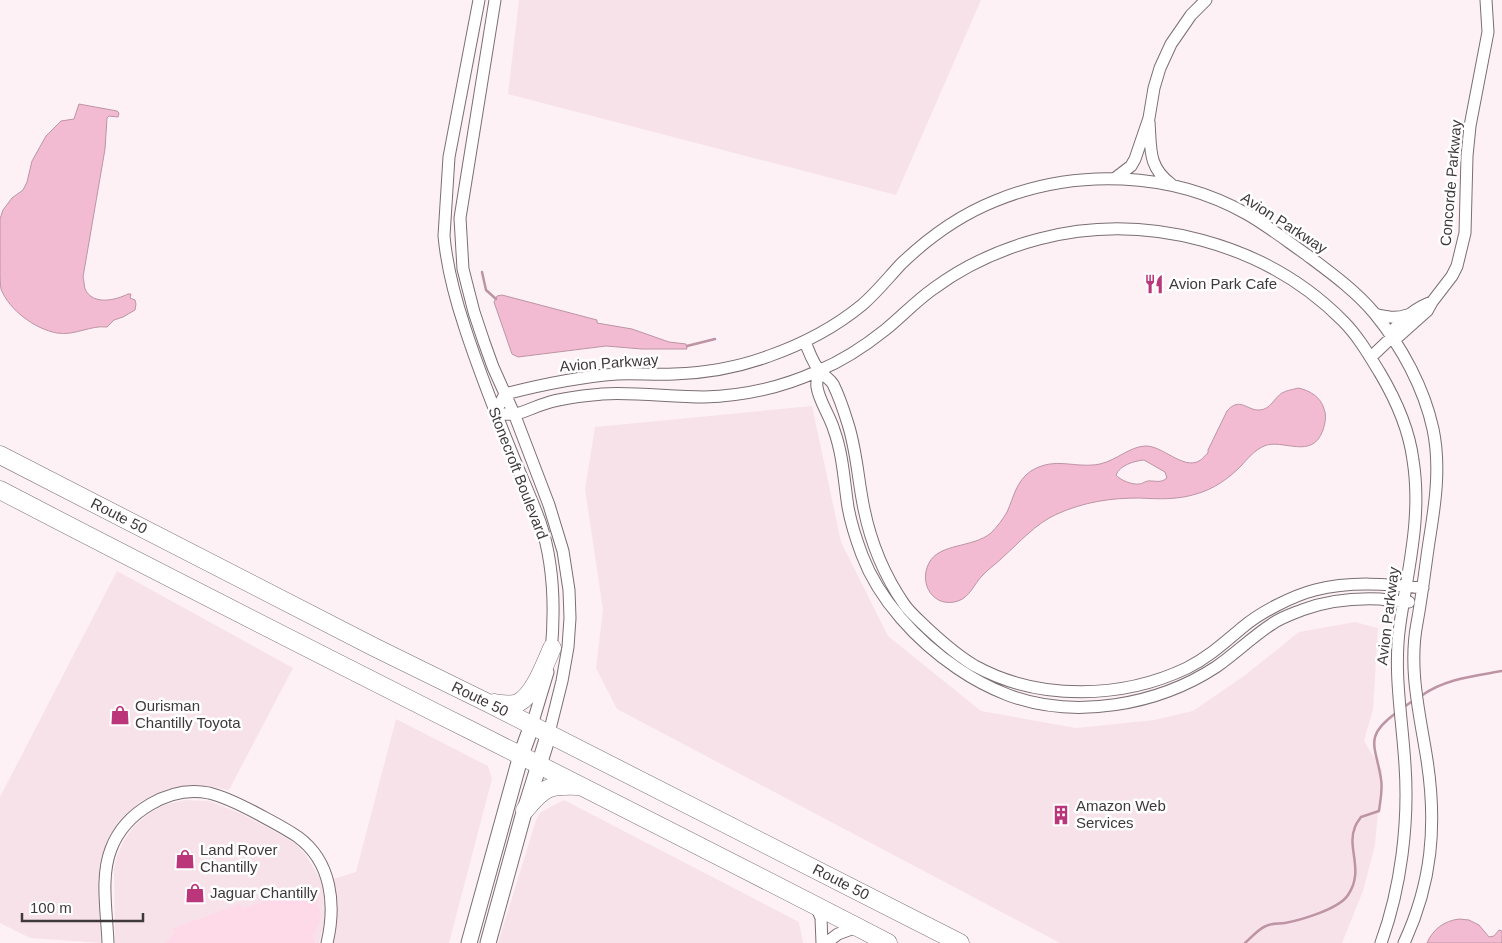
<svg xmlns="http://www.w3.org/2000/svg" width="1502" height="943" font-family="Helvetica,sans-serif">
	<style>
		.built { fill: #f8e2ea }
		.green { fill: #fedae8 }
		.water { fill: #f3bbd1; stroke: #bd94a4; fill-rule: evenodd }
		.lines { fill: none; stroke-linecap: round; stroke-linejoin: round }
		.stream { stroke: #bd94a4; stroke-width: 2.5 }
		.minor-casing { stroke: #7b6f74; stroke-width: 13 }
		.major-casing { stroke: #7b6f74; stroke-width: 17 }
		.highway-casing { stroke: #7b6f74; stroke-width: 19 }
		.minor { stroke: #fff; stroke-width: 11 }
		.major { stroke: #fff; stroke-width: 15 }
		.highway { stroke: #fff; stroke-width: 18 }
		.labels { text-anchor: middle; stroke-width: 5; stroke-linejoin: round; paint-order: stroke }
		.street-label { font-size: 15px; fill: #3f393b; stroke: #fff }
		.poi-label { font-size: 15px; fill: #3f393b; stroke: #fff; text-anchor: start }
	</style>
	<rect width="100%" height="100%" fill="#fdf1f6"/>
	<path class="built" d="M 519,0 L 981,0 L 896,195 L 508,94 Z
		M 812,406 L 841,542 L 888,636 L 981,711 L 1076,728 L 1154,720 L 1193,711 L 1244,676 L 1299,632 L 1355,622 L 1378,628 L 1373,709 L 1364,741 L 1382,770 L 1375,845 L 1363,891 L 1342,943 L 1060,943 L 617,709 L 596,668 L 603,610 L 585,489 L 595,427 Z
		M 117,571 L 293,668 L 229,790 L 198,785 L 168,789 L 140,802 L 119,821 L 107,843 L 101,863 L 99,880 L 101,943 L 30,938 L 0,923 L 0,797 Z
		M 396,719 L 488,766 L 492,779 L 449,943 L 331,943 L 336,923 L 333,879 L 356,872 Z
		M 186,800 L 209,801 L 242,814 L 283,836 L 296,844 L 305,854 L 321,880 L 323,891 L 325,904 L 324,923 L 319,943 L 115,943 L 114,868 L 117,856 L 124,840 L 135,825 L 152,811 L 163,805 Z
		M 564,800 L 799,922 L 803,943 L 498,943 L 536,820 L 541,812 Z"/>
	<path class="green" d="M 310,890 L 319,893 L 318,905 L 320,911 L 319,924 L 313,935 L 315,943 L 166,943 L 175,932 L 171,929 L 240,904 L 242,909 L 286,893 L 306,895 Z"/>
	<path class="water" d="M 79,104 L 117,111 L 119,113 L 118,117 L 109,116 L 107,118 L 105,149 L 83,277 C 84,280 84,285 85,289 C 93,306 116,300 128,294 L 131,294 L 130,298 L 135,300 L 136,304 L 135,310 L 123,317 L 114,320 L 107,327 C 90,325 75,336 57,333 C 35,329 9,310 1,289 C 0,283 0,275 0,269 C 0,252 0,235 0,219 L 3,210 L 12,198 L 23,190 L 27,182 L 32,161 L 46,136 L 61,121 L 74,119 Z
		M 502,295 L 597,320 L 597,323 L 632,329 L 669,342 L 686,344 L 687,349 L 642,349 L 606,346 L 518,357 L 512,354 L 494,302 L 497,296 Z
		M 1298,388 C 1309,390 1321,397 1324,409 C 1327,416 1325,423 1323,430 C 1312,461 1283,438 1264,446 C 1255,450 1248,458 1241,466 C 1228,479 1214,489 1196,494 C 1177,500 1159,499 1139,498 C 1110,498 1084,502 1057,514 C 1035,524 1020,542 1002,558 C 996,564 988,569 982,576 C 974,584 970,597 958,601 C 934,609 918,584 929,563 C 939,543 973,548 991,533 C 997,527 1003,519 1007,512 C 1014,497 1016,481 1031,471 C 1055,456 1075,469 1100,464 C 1117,460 1129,447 1145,446 C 1162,445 1183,470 1199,461 C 1203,459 1205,455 1208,453 L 1208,450 L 1227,411 C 1240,396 1247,411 1260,410 C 1271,409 1274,398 1282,393 C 1287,390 1292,390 1298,388 ZM 1144,460 L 1165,472 L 1167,478 C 1161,483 1157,481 1151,481 C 1146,480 1143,484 1139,484 C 1132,485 1120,480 1116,475 C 1120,465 1134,461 1144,460 Z
		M 1459,919 L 1469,920 L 1479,925 L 1489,937 L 1494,936 L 1499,930 L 1502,931 L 1502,943 L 1427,943 C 1433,929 1444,921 1459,919 Z"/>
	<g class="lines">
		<path class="stream" d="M 482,272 L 486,290 L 496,299
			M 687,346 L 715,339
			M 1421,696 C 1444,679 1474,676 1502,671
			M 1404,707 L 1414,700
			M 1245,943 C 1251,938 1258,929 1266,926 C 1271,923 1279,924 1285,923 C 1301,920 1339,909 1348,895 C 1365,870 1346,848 1355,827 C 1356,823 1359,820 1361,817 L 1379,811 C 1380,801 1383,790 1381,779 C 1376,746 1363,737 1396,713"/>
		<defs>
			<path id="minor" d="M 479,0 L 449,157 L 444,236 C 447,268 455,298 465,328 C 479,371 496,414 513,456 C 522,478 532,500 540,522 C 554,563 555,611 551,653
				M 495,0 L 460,218 L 463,269 L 474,312 L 484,342 L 493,367 L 515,416 L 549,505 L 563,551 L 569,590 L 570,618 L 568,647 L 562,681 L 549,733
				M 1149,122 C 1151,149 1148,167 1171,184
				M 1114,179 L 1131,166 L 1135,159 L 1149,118 L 1154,88 L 1160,68 L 1171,44 L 1191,15 L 1206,0
				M 1375,314 C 1386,317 1396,319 1407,315
				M 1391,338 L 1392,331 C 1405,318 1415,308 1432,302
				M 805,342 C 809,351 813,365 821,372 C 825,377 830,379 833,384 C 839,396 844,411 848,424 C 857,452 858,481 864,509 C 871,543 884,575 904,604 C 910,613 920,621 928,629 C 942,642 958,656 975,666 C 1039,701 1122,699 1187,668 C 1209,657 1225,642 1243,627 C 1261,612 1292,596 1315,590 C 1350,581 1388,584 1423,588
				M 1371,357 L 1391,338 L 1399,336 L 1427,311 L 1432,302 L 1452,276 L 1457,266 L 1465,233 L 1467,156 L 1470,126 L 1488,32 L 1486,0
				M 819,371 C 818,376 816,383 817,387 C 819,401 830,416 834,430 C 843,455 844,481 848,507 C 851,524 856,539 862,555 C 879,600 917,641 957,668 C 973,679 990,688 1008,695 C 1075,720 1158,705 1216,667 C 1235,654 1252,637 1272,624 C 1280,618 1292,614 1302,610 C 1326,601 1354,598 1380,599 C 1389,600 1399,602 1409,602
				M 495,413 L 505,394 C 544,384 577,377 617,374 C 636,373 655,375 674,374 C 706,373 739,367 769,356 C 803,344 834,328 862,305 C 876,293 888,278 901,264 C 928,238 960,215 995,201 C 1075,168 1171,171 1247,214 C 1268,226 1287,241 1307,255 C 1331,273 1356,291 1375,314 C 1402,347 1424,388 1433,429 C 1441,467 1435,505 1429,542 C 1425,569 1422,596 1417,623 C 1408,669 1420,715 1427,760 C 1437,825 1432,883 1404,943
				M 495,413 C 523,417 523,410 547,403 C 565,397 584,396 602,394 C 636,392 670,397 704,397 C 743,396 783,387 818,371 C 842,361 865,346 885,330 C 901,317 916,301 933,289 C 964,266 1001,249 1039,239 C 1145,211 1266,243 1343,321 C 1358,336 1369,355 1380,373 C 1396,400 1409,429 1413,460 C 1422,517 1408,568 1400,624 C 1393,672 1402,716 1405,765 C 1409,823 1401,888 1381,943
				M 532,725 L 548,672
				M 816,906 L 821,918 L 822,943
				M 108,943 C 107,913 100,877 111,849 C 125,812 170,785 209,793 C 226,797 243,806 258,814 C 271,821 285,828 298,837 C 332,862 336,905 327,943
				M 826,943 L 838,934 L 857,927"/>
			<path id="major" d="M 469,943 L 521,755 L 532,725
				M 488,943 L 523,816 L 549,733"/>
			<path id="highway" d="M 0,455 L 374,647 L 488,703 L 960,943
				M 0,490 C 295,644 593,790 888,943
				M 494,703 C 501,704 511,706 518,703 C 534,695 545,664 552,648
				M 525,810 C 544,787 548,785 578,786"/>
		</defs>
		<use href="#minor" class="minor-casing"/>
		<use href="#major" class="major-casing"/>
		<use href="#highway" class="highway-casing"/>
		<use href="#minor" class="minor"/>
		<use href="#major" class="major"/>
		<use href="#highway" class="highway"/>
	</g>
	<defs>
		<symbol id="restaurant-bare" viewBox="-9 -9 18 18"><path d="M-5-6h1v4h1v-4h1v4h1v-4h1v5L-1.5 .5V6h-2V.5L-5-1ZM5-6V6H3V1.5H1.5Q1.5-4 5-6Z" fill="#ba357a" stroke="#fff" stroke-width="2.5" paint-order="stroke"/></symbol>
		<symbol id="shop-bare" viewBox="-9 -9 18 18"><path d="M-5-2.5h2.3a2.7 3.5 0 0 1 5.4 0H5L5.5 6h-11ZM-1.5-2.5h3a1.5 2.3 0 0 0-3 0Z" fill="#ba357a" stroke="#fff" stroke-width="2.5" paint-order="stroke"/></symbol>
		<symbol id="building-bare" viewBox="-9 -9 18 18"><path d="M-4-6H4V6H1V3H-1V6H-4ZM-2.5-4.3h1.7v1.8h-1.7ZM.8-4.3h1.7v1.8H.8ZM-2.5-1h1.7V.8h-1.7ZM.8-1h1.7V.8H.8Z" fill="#ba357a" stroke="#fff" stroke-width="2.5" paint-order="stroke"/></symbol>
	</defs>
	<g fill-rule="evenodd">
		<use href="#restaurant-bare" x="1140" y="270" width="28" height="28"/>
		<use href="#shop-bare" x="106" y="701" width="28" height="28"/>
		<use href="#building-bare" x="1047" y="801" width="28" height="28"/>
		<use href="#shop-bare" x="171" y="845" width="28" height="28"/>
		<use href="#shop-bare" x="181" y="879" width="28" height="28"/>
	</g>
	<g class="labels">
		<g class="street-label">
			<text transform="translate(1451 183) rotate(-85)" y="5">Concorde Parkway</text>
			<text transform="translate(1284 223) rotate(33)" y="5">Avion Parkway</text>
			<text transform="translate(609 363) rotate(-4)" y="5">Avion Parkway</text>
			<text transform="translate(518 473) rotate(69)" y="5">Stonecroft Boulevard</text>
			<text transform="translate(119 516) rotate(27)" y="5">Route 50</text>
			<text transform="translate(1388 616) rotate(-83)" y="5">Avion Parkway</text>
			<text transform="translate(480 699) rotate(26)" y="5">Route 50</text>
			<text transform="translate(841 882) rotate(27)" y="5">Route 50</text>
		</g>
		<g class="poi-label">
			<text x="1169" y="289">Avion Park Cafe</text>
			<text x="135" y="711">Ourisman<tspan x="135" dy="17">Chantilly Toyota</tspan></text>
			<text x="1076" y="811">Amazon Web<tspan x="1076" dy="17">Services</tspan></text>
			<text x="200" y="855">Land Rover<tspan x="200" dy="17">Chantilly</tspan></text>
			<text x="210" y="898">Jaguar Chantilly</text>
		</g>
	</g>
	<path d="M22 913v8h121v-8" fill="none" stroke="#3f393b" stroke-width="2.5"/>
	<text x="30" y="913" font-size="15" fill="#3f393b" stroke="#ffffff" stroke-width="4" paint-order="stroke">100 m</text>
</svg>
